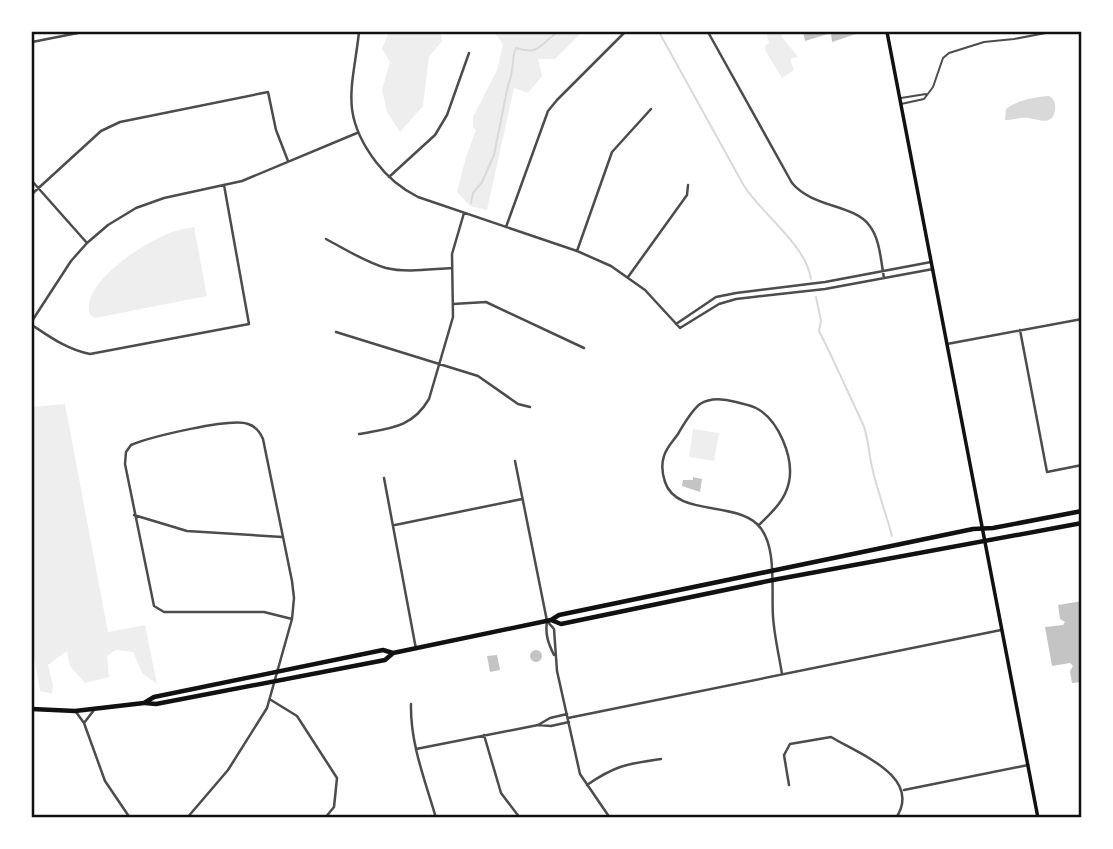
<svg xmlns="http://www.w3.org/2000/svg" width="1113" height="849" font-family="Raleway,sans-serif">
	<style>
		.green { fill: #eee }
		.water { fill: #d9d9d9 }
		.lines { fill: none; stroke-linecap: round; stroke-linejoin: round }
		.stream { stroke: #d9d9d9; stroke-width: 2 }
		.building { fill: #c4c4c4 }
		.service { stroke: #4c4c4c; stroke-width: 2 }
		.minor { stroke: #4c4c4c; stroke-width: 2.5 }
		.secondary { stroke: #111; stroke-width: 3.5 }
		.primary { stroke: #111; stroke-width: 4.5 }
		.neatline { fill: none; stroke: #111; stroke-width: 2.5 }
	</style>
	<rect width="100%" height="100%" fill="#fff"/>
	<path class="green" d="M 389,32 L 441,32 L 442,41 L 429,57 L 423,106 L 400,132 L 387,112 L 382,90 L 390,62 L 382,49 Z
		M 494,32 L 582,32 L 555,59 L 538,59 L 542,76 L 528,93 L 514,88 L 487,210 L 470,206 L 457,192 L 466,157 L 476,130 L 473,127 L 473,117 L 497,70 L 503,44 Z
		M 766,32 L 781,32 L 782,37 L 798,57 L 790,59 L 794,70 L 782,78 L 765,50 L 765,46 L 769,43 Z
		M 194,227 L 207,296 L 95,318 L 90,315 C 79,285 140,246 163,236 C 172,231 184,229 194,227 Z
		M 65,404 L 108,632 L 145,625 L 157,684 L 142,673 L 133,652 L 116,650 L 107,656 L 109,677 L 85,683 L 70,666 L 67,651 L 48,665 L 53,685 L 52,694 L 40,691 L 32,644 L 32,407 Z
		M 693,429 L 719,433 L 714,461 L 689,457 Z"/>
	<path class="water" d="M 1049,96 C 1054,99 1056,103 1055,110 C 1052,127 1039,119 1028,118 C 1021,117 1012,120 1005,120 L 1006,109 C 1018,100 1034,97 1049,96 Z"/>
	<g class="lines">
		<path class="stream" d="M 659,32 L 744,186 C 763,215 806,245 811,279
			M 471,203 L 473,193 L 482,182 L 494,155 L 508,85 C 515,70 511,58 516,48 C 541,56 540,43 558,32
			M 816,297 L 821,321 L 819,331 C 835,362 849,395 863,424 C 868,436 869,454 872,467 C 877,490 886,513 892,536"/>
	</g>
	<path class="building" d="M 803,32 L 855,32 L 856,34 L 832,42 L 831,33 L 805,41 Z
		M 693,477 L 702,479 L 700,492 L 682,486 L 683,480 L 693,480 Z
		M 1082,601 L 1082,682 L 1072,683 L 1070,671 L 1073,666 L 1070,663 L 1052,666 L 1045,627 L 1063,625 L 1065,622 L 1060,619 L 1058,605 Z
		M530 656a6 6 0 1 1 12 0a6 6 0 1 1-12 0Z
		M 497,655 L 500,670 L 490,672 L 487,656 Z"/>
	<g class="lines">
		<path class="service" d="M 901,98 L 926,94
			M 901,104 L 924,99 L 933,87 L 943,58 L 949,53 L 984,42 L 1014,39 L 1051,32"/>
		<path class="minor" d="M 359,32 C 353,87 339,113 376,162 C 388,178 400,188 418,197 L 577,251 L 611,266 L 645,290 L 680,328 L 719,304 L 736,299 L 825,289 L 933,269
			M 708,32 L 792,183 C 813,208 853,204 869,225 C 880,238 881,262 884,278
			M 32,42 L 83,32
			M 389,177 L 435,135 L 447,115 L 469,53
			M 32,181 L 87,243
			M 32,194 L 101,131 L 120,122 L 268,92 L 276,130 L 288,161
			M 506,227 L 548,111 L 557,100 L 625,32
			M 326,239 C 345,249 365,262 386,268 C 406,273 431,269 452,268
			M 577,251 L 612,152 L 651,109
			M 628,277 L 687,195 L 688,185
			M 453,304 L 486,302 L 584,348
			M 32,321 L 71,261 L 87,243 L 108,225 L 136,208 L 164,198 L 242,181 L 357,133
			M 676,324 L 716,297 L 736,293 L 825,282 L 931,262
			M 32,325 C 50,337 68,350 90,354 L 249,324 L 224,185
			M 1020,330 L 1047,472 L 1082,465
			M 336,332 L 478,376 L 518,404 L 530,407
			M 947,344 L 1082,319
			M 359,434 C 390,428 412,428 429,399 L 453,317 L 452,254 L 464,213
			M 515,461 L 547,621 C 545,634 548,643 554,655
			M 384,478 L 416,649
			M 134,515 L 187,531 L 282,537
			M 395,525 L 522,499
			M 759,525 C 772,512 785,501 789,482 C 794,458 779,420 756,408 C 751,405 743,404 736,402 C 725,399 711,397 700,404 C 691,411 684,424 678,434 C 673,441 666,448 664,456 C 661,465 662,473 665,482 C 676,516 732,501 757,524 C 778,543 771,592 773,616 C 774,635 779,655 782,674
			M 547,621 L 554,629 L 557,671 L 580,774 L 610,818
			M 271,700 L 297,716 L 337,778 L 334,807 L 325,818
			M 411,704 C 410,743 425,780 436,818
			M 76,712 L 84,723 L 105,781 L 130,818
			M 568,718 L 1001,630
			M 84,723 L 94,710
			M 538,725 L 550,718 L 567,714
			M 484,735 L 501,793 L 520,818
			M 416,749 L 538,725 L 551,726 L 569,722
			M 587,785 C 616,765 627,764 661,759
			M 789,785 L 784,755 L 790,744 L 831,737 C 859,754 923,777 896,818
			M 904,790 L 1028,765
			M 187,818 L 228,770 L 267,708 L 292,619 L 294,598 L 292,581 L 263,439 C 260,432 255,426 248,424 C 232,417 150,437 131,445 L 126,452 L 125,464 L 154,606 L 164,612 L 264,612 L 292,619"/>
		<path class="secondary" d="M 887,32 L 1038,818"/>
		<path class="primary" d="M 551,620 L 561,624 L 773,580 L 1082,523
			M 145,703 L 156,704 L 385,660 L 392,654
			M 32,709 L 75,711 L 144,703 L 154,697 L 383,650 L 393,653 L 551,620 L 559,615 L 973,529 L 993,528 L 1082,511"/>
	</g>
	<rect width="1113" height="849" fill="none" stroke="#ffffff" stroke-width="66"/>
	<rect x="33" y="33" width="1047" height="783" class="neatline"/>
</svg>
